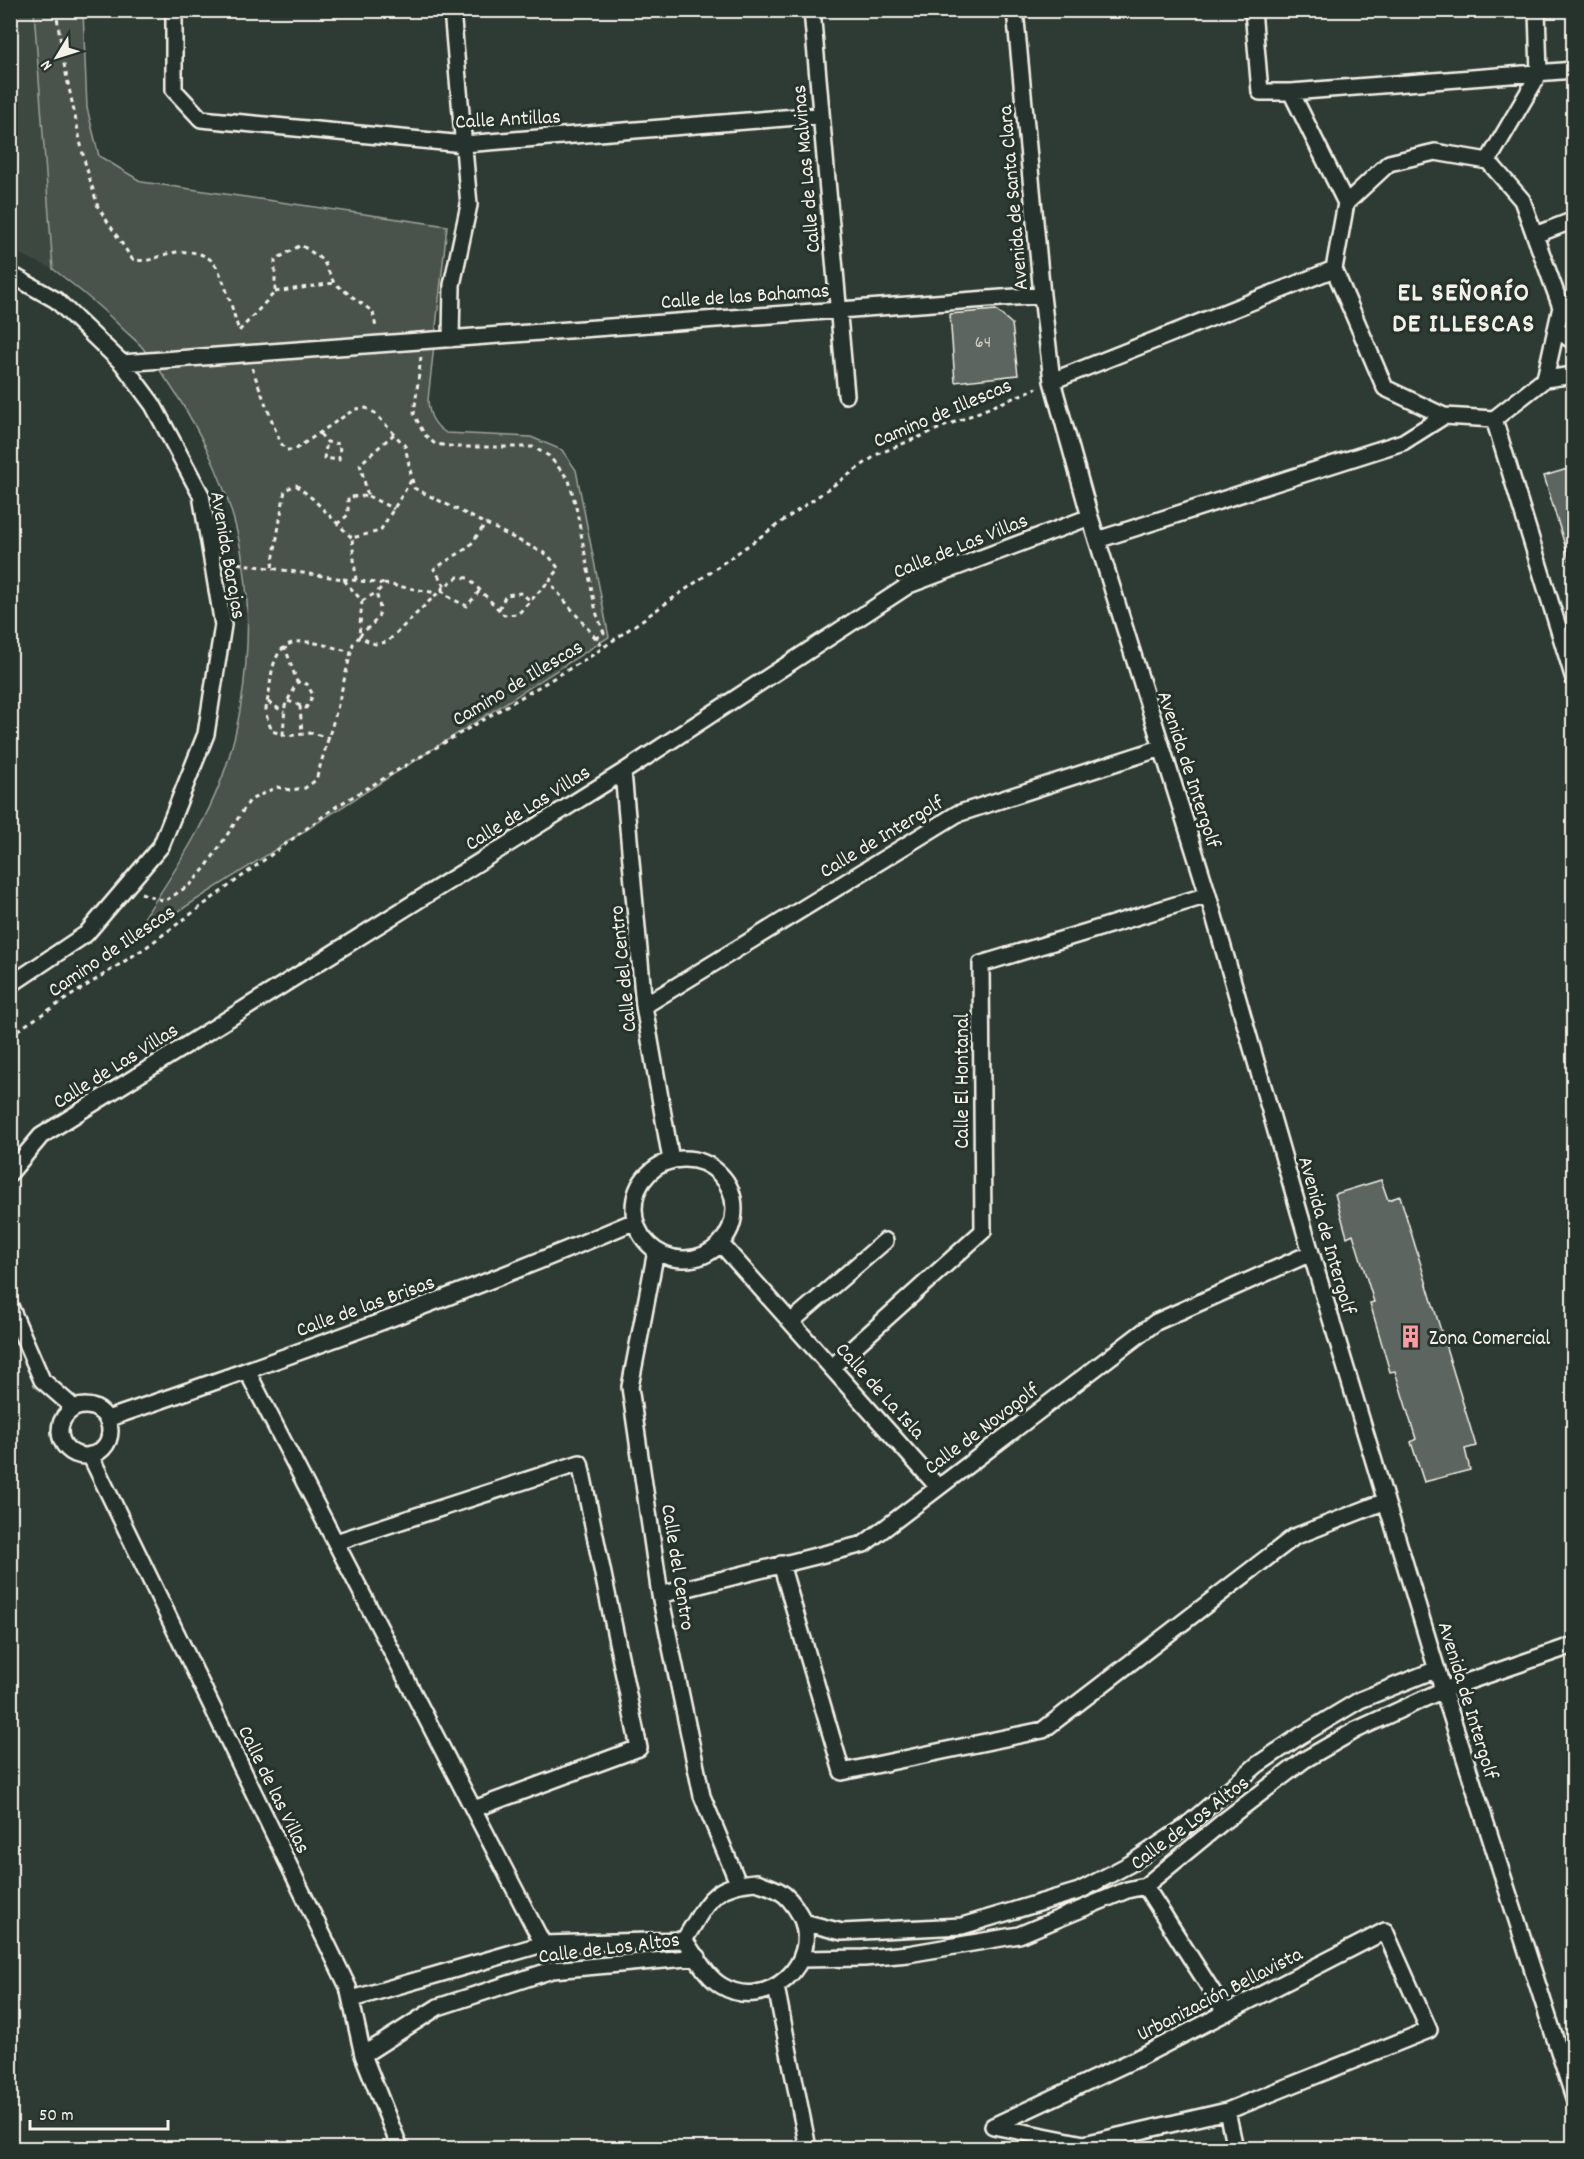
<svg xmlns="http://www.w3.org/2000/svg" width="1584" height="2159" font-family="Dekko,sans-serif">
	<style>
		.built { fill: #3c4841 }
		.green { fill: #48524c; stroke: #9ea29a; stroke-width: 1.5 }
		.building { fill: #5c655e; stroke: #f4f1e8; stroke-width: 1.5 }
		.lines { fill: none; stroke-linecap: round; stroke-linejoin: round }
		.street-casing { stroke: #f4f1e8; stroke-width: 20 }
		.path { stroke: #f4f1e8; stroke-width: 3; stroke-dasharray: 4.5 4.5; stroke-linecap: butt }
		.street { stroke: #26332d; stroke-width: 15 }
		.labels { text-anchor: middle; stroke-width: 6; stroke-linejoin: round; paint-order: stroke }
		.number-label { font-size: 18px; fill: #cecec6 }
		.street-label { font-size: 21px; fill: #f4f1e8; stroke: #26332d }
		.poi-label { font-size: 21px; fill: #f4f1e8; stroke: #26332d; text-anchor: start }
		.district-label { font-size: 27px; font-weight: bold; letter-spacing: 1.5px; fill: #f4f1e8; stroke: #26332d }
	</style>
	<rect width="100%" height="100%" fill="#2e3b34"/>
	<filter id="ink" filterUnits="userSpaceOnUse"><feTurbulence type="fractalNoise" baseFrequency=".0167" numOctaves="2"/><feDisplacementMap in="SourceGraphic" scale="12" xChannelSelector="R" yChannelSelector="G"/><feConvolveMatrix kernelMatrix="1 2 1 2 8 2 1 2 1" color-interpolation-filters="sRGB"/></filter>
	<g filter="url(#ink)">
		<path class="built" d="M 11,11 L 34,11 L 53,269 L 11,250 Z"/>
		<path class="green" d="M 34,11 L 83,11 L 87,108 L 99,156 L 142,182 L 447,226 L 428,400 C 429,415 433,424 446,433 L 531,437 L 562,450 L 576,470 L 609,637 L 127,944 C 165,885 209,825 229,757 C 246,702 252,625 244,568 C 233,488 192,409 142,347 C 136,340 129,335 122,328 C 101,307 78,288 53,269 Z"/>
		<path class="building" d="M 996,310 L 1012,324 L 1018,375 L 955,382 L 950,314 Z
			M 1574,467 L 1574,562 L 1570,562 L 1544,476 Z
			M 1381,1180 L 1388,1200 L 1400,1196 L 1476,1446 L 1465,1449 L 1470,1470 L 1424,1482 L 1411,1442 L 1416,1439 L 1395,1371 L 1390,1372 L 1370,1303 L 1374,1302 L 1353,1234 L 1347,1237 L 1335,1194 Z"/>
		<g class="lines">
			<defs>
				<path id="street" d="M 174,10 L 174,90 L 201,119 L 464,144 L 821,115
					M 812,10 L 846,395
					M 1015,10 L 1042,295 L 1052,381 L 1090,517 L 1208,895 L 1311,1253 L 1443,1690 L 1574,2098
					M 1253,10 L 1260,92 L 1291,92 L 1346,203
					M 1291,92 L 1574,70
					M 1435,152 L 1488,161 L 1522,200 L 1561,307 L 1545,379 L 1494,419 L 1444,416 L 1385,388 L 1334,269 L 1346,203 L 1389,163 Z
					M 1488,161 L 1539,74 L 1537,10
					M 1535,235 L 1574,220
					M 10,274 L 56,300 L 122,363 L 153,405 L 201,495 L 223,625 L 206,734 L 161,846 L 86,934 L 10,985
					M 1556,329 L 1574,342
					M 451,339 L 452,285 L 469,205 L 452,10
					M 122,363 L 1042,295
					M 1545,379 L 1574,375
					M 1052,381 L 1334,269
					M 1494,419 L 1574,679
					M 1097,540 L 1403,442 L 1444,416
					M 623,772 L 644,1006 L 671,1160
					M 644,1006 L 957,814 L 1161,748
					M634 1209a50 50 0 1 1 100 0a50 50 0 1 1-100 0Z
					M 10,1173 L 41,1136 L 623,772 L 909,585 L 1090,517
					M 721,1244 L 938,1487
					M 656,1251 L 630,1387 L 660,1595 L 702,1796 L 738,1883
					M 10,1306 L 42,1380 L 74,1408
					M 791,1322 L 885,1241
					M 832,1367 L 983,1231 L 981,964 L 1208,895
					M 247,1371 L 543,1944
					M60 1431a25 25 0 1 1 50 0a25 25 0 1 1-50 0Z
					M 107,1419 C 285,1358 462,1295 635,1221
					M 90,1455 L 348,1987 L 363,2055 L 400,2148
					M 336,1542 L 580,1463 L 639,1748 L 474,1809
					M 781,1564 L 842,1772 L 1043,1730 L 1294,1537 L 1386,1501
					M 660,1595 L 864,1544 L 1156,1322 L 1311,1253
					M 757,1882 C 764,1885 772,1887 779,1891 C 788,1896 795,1906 800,1915 C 823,1962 767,2013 722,1986 C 705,1976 696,1955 684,1940 C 707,1905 709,1885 757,1882 Z
					M 1145,1886 L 1226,2013
					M 803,1922 L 842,1932 L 962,1926 L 1079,1891 L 1130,1864 L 1185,1827 L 1257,1765 L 1300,1736 L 1360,1700 L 1437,1669
					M 1385,1931 L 1429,2030 L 1227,2111 L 1084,2144 L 993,2126 L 1136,2059 Z
					M 802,1959 L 864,1958 L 908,1954 L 1019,1935 L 1127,1890 L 1145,1886 L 1224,1821 L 1304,1760 L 1356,1730 L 1443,1690 L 1574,1645
					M 776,1987 L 808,2148
					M 352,1999 L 543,1944 L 684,1940
					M 363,2055 L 438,2007 L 552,1970 L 698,1957
					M 1227,2111 L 1235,2148"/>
			</defs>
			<use href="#street" class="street-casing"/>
			<path class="path" d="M 56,10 L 64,64 L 84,159 L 98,207 L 132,259 C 153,264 153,256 172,253 C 185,250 203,252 212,261 C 223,271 234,316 239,331 L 275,292 L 275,260 L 301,245 L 323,260 L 334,283 L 373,312 L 376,328
				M 275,292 L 334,283
				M 421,357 L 414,414 L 424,434 L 435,444 L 457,447 L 533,447 L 549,456 L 569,480 L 576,507 L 596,612 L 604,633 L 596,638 L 597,640
				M 252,368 L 280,442 L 286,450 L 294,450 L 355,409 L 366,408 L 375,413 L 405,446 L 414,488 L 548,555 L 559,569 L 550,580 L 554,588 L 603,647
				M 320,434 L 327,442 L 340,444 L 339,460 L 324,458 L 327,442
				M 368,496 L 394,509
				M 337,524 L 348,515 L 348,497 L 368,496 L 360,464 L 394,434
				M 229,562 L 343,579 L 362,601 L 359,637
				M 272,567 L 285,490 L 296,485 L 313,499 L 352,538
				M 343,579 L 385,584
				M 356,580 L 352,538 L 380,531 L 412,479
				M 445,586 L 434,569 L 469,547 L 486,523
				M 441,590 L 452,599 L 467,606 L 481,589
				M 362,601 L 376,593
				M 499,609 L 506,595 L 521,593 L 531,601
				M 359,636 C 377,619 385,618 376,593 L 385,584 L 437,593
				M 288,701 L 306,708 L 313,695 L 307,684 L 298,682
				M 268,702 L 284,712
				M 300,706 L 302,734
				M 283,735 L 285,706 L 297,682 L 285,647
				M 330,738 L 311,733 L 287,736 L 272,731 C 270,725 265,716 266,709 C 267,701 269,694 270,686 C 275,625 308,641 351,652
				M 141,893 L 165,901 L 191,884 L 206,867 L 250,800 L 277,787 L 290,790 L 305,788 L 316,780 L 337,709 L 353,644 L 359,637 L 375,644 L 387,642 L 445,586 L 458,577 L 468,578 L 504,615 L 518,614 L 550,580
				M 10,1035 L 145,948 L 337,806 L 591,656 L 878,454 L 1037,388"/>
			<use href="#street" class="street"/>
		</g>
	</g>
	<defs>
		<symbol id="building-bare" viewBox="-9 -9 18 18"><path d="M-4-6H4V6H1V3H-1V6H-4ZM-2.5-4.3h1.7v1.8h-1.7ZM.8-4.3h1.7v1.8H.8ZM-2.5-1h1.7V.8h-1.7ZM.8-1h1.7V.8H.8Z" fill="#ff9aa2" stroke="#26332d" stroke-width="2.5" paint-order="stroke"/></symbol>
	</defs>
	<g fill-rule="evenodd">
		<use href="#building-bare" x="1394" y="1320" width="33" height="33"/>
	</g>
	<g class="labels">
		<g class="number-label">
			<text x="983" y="347">64</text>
		</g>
		<g class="street-label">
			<text transform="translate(508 118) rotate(-3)" y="7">Calle Antillas</text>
			<text transform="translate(805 169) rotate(-95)" y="7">Calle de Las Malvinas</text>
			<text transform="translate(1012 198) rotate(-95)" y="7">Avenida de Santa Clara</text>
			<text transform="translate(745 295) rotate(-4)" y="7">Calle de las Bahamas</text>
			<text transform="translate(942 412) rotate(-23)" y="7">Camino de Illescas</text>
			<text transform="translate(960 545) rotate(-22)" y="7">Calle de Las Villas</text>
			<text transform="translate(229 555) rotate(80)" y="7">Avenida Barajas</text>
			<text transform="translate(517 682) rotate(-31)" y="7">Camino de Illescas</text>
			<text transform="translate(1190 769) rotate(72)" y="7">Avenida de Intergolf</text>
			<text transform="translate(527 807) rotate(-32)" y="7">Calle de Las Villas</text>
			<text transform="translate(881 836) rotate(-31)" y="7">Calle de Intergolf</text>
			<text transform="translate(111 950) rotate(-34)" y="7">Camino de Illescas</text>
			<text transform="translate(622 969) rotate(-96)" y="7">Calle del Centro</text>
			<text transform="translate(115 1065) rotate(-32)" y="7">Calle de Las Villas</text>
			<text transform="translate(961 1081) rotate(-90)" y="7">Calle El Hontanal</text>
			<text transform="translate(1328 1235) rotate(74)" y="7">Avenida de Intergolf</text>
			<text transform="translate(365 1305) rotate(-20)" y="7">Calle de las Brisas</text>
			<text transform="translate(881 1390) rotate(48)" y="7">Calle de La Isla</text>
			<text transform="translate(981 1428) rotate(-37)" y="7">Calle de Novogolf</text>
			<text transform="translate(679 1567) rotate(81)" y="7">Calle del Centro</text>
			<text transform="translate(1469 1700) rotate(73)" y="7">Avenida de Intergolf</text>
			<text transform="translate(275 1789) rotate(64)" y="7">Calle de las Villas</text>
			<text transform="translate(1189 1822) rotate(-37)" y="7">Calle de Los Altos</text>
			<text transform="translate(609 1947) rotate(-7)" y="7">Calle de Los Altos</text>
			<text transform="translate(1219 1993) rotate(-27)" y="7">Urbanización Bellavista</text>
		</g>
		<g class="poi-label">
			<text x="1429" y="1344">Zona Comercial</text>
		</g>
		<g class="district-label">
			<text x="1464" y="300">EL SEÑORÍO<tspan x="1464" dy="31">DE ILLESCAS</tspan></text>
		</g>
	</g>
	<rect width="1584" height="2159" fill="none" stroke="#26332d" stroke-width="36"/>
	<rect x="18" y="18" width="1548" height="2123" fill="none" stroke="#f4f1e8" stroke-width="2" filter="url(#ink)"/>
	<g transform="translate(57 57) rotate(232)" stroke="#26332d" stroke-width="4.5" paint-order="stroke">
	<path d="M0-4.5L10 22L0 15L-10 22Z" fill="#f4f1e8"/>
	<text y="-9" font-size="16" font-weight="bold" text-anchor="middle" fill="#f4f1e8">N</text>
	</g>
	<path d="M30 2120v9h138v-9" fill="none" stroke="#f4f1e8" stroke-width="3"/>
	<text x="39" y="2120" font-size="18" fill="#f4f1e8" stroke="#26332d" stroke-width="4.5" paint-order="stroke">50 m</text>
</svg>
